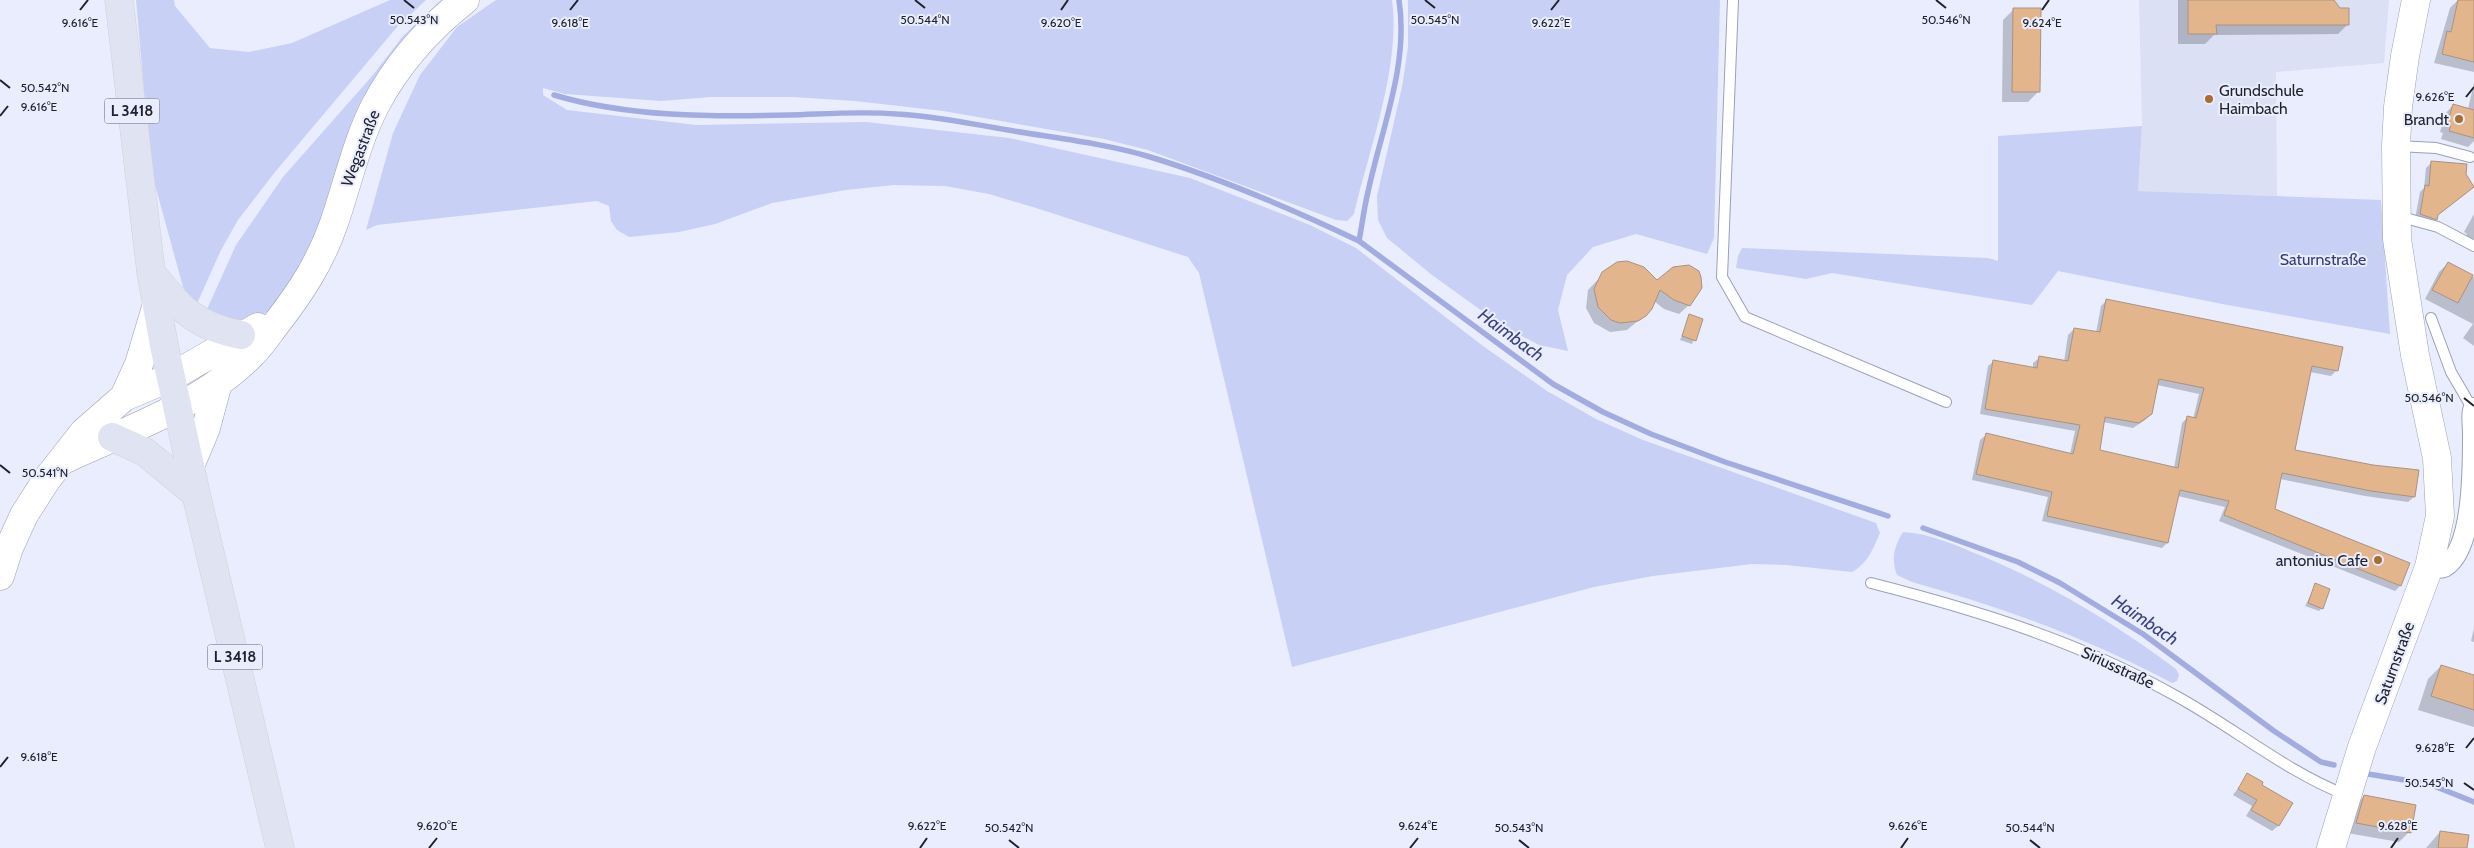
<svg xmlns="http://www.w3.org/2000/svg" width="2474" height="848" font-family="Cabin,sans-serif">
	<style>
		.built { fill: #dbe0f5 }
		.green { fill: #c8d0f5 }
		.shadow { fill: #0003; fill-rule: evenodd }
		.lines { fill: none; stroke-linecap: round; stroke-linejoin: round }
		.stream { stroke: #a2ace0; stroke-width: 5.5 }
		.building { fill: #e3b58d; stroke: #a99380; fill-rule: evenodd }
		.lane-casing { stroke: #9ba0ba; stroke-width: 12 }
		.street-casing { stroke: #9ba0ba; stroke-width: 22 }
		.secondary-casing { stroke: #9ba0ba; stroke-width: 29 }
		.primary-casing { stroke: #d2d3d5; stroke-width: 29 }
		.lane { stroke: #fff; stroke-width: 10 }
		.street { stroke: #fff; stroke-width: 20 }
		.secondary { stroke: #fff; stroke-width: 28 }
		.primary { stroke: #dfe3f2; stroke-width: 28 }
		.ticks { fill: none; stroke: #1f212b; stroke-width: 2 }
		.poi-dot { fill: #a96c31; stroke: #e9edfe; stroke-width: 2 }
		.labels { text-anchor: middle; stroke-width: 4; stroke-linejoin: round; paint-order: stroke }
		.shield { fill: #e9edfe; stroke: #5c5e6a; stroke-width: 1 }
		.shield-label { font-size: 15px; font-weight: bold; fill: #1f212b }
		.poi-label { font-size: 16px; fill: #1f212b; stroke: #e9edfe; text-anchor: end }
		.street-label { font-size: 16px; fill: #1f212b; stroke: #e9edfe }
		.park-label { font-size: 16px; fill: #363c7b; stroke: #e9edfe }
		.water-label { font-size: 18px; font-style: italic; fill: #3c4383; stroke: #e9edfe }
		.ticks-label { font-size: 12px; text-anchor: middle; fill: #1f212b; stroke: #e9edfe; stroke-width: 4; stroke-linejoin: round; paint-order: stroke }
	</style>
	<rect width="100%" height="100%" fill="#e9edfe"/>
	<path class="built" d="M 2139,0 L 2389,0 L 2384,63 L 2276,72 L 2277,196 L 2138,191 L 2142,126 Z"/>
	<path class="green" d="M 136,0 L 174,0 L 175,6 L 210,48 L 249,52 L 292,43 L 390,0 L 426,0 L 397,27 L 275,172 L 238,220 L 221,250 L 195,308 L 183,287 L 151,170 Z
		M 441,0 L 449,0 L 430,17 L 311,252 L 276,305 L 261,316 L 243,322 L 204,316 L 236,245 L 283,177 L 373,75 L 403,36 Z
		M 496,0 L 1392,0 C 1401,65 1369,150 1354,214 L 1347,221 L 1336,220 L 1148,150 L 1104,139 L 943,111 L 855,101 L 793,97 L 711,97 L 661,101 L 565,94 L 543,88 L 543,95 L 567,110 L 696,125 L 866,122 L 1009,138 L 1190,178 L 1310,225 L 1356,248 L 1483,346 L 1547,391 L 1596,419 L 1643,440 L 1876,523 L 1880,533 C 1873,549 1868,563 1852,572 L 1786,565 L 1752,564 L 1653,576 L 1594,587 L 1292,667 L 1199,273 L 1188,257 L 1036,208 L 989,194 L 945,186 L 894,185 L 846,190 L 772,203 L 715,224 L 679,232 L 629,237 L 617,230 L 611,221 L 609,206 L 597,201 L 377,225 L 366,230 L 393,133 L 420,75 L 457,27 Z
		M 1408,0 L 1720,0 L 1714,238 L 1707,254 L 1636,234 L 1593,247 L 1567,275 L 1558,310 L 1568,351 L 1539,345 L 1503,326 L 1432,275 L 1387,238 L 1378,220 L 1377,196 L 1402,87 L 1408,47 Z
		M 2142,126 L 2138,191 L 2381,200 L 2390,334 L 2222,304 L 2058,271 L 2032,305 L 1832,273 L 1806,279 L 1736,268 L 1738,256 L 1742,248 L 1988,258 L 1998,261 L 1998,136 Z
		M 1903,532 C 1930,533 1957,546 1982,556 C 2055,587 2112,622 2176,669 L 2179,675 L 2177,681 L 2172,683 C 2089,639 2002,607 1912,582 L 1897,575 C 1891,559 1894,547 1903,532 Z"/>
	<path class="shadow" d="M 2178,0 L 2290,0 L 2348,24 L 2338,34 L 2214,35 L 2205,44 L 2178,44 Z
		M 2458,0 L 2474,3 L 2474,72 L 2434,63 L 2450,8 Z
		M 2014,9 L 2039,91 L 2028,102 L 2002,102 L 2003,20 Z
		M 2474,83 L 2474,141 L 2468,147 L 2441,139 L 2443,133 L 2440,132 L 2445,114 L 2453,105 L 2468,109 Z
		M 2432,162 L 2465,175 L 2473,187 L 2436,216 L 2430,225 L 2415,219 L 2420,192 L 2424,188 L 2426,168 Z
		M 2474,214 L 2474,250 L 2462,243 L 2467,234 L 2464,232 Z
		M 1618,263 L 1635,264 L 1689,305 L 1679,314 L 1664,309 L 1654,301 L 1645,315 L 1627,330 L 1610,332 L 1594,323 L 1586,308 L 1588,290 L 1610,267 Z
		M 2448,263 L 2474,277 L 2474,346 L 2463,338 L 2473,324 L 2425,299 L 2439,272 Z
		M 2107,300 L 2336,371 L 2331,376 L 2310,372 L 2294,450 L 2414,497 L 2408,502 L 2365,496 L 2280,479 L 2274,509 L 2409,563 L 2400,586 L 2395,591 L 2219,521 L 2225,507 L 2178,496 L 2167,543 L 2162,548 L 2042,521 L 2048,497 L 1972,480 L 1980,440 L 1986,435 L 2070,454 L 2075,431 L 1980,414 L 1988,366 L 1994,361 L 2033,368 L 2033,363 L 2039,358 L 2064,362 L 2068,335 L 2074,329 L 2096,333 L 2101,306 ZM 2157,385 L 2199,394 L 2193,419 L 2187,418 L 2182,423 L 2174,468 L 2098,451 L 2103,422 L 2133,428 L 2145,420 L 2151,414 Z
		M 1690,315 L 1702,319 L 1692,344 L 1680,340 Z
		M 2316,585 L 2322,608 L 2319,611 L 2305,606 Z
		M 2474,628 L 2474,642 L 2471,641 Z
		M 2441,666 L 2474,681 L 2474,727 L 2418,710 L 2428,679 Z
		M 2248,775 L 2278,826 L 2272,831 L 2246,816 L 2252,806 L 2233,795 Z
		M 2364,796 L 2409,832 L 2399,842 L 2347,833 L 2354,807 Z
		M 2440,832 L 2466,848 L 2426,848 Z"/>
	<g class="lines">
		<path class="stream" d="M 1399,0 C 1409,65 1381,130 1368,192 C 1364,208 1362,225 1359,241 L 1553,384 L 1603,412 L 1651,434 L 1725,462 L 1888,516
			M 554,95 C 627,117 713,117 789,115 C 825,114 861,111 897,114 C 935,116 971,124 1008,130 C 1054,138 1103,143 1147,156 C 1220,178 1292,209 1359,241
			M 1923,528 L 2018,562 L 2060,583 L 2143,634 L 2274,731 L 2321,762 L 2334,765
			M 2368,774 L 2429,784 L 2474,802"/>
	</g>
	<path class="building" d="M 2188,0 L 2334,0 L 2340,8 L 2349,8 L 2349,25 L 2216,25 L 2217,34 L 2188,34 Z
		M 2458,0 L 2474,0 L 2474,62 L 2442,54 L 2447,31 L 2451,32 Z
		M 2013,8 L 2041,8 L 2040,92 L 2012,92 Z
		M 2453,104 L 2474,110 L 2474,138 L 2449,131 L 2451,125 L 2447,124 Z
		M 2431,161 L 2467,164 L 2466,174 L 2474,187 L 2438,215 L 2437,220 L 2420,214 L 2425,185 L 2429,186 Z
		M 1627,261 L 1644,267 L 1657,280 L 1673,267 L 1689,265 L 1699,271 L 1701,277 L 1702,288 L 1690,306 L 1674,300 L 1660,290 L 1652,309 L 1646,316 L 1638,321 L 1620,323 L 1611,320 L 1598,307 L 1594,289 L 1602,272 L 1617,262 Z
		M 2448,262 L 2473,275 L 2458,303 L 2432,290 Z
		M 2106,299 L 2343,347 L 2338,371 L 2312,366 L 2295,450 L 2373,465 L 2419,470 L 2415,497 L 2371,491 L 2282,473 L 2275,509 L 2410,563 L 2401,586 L 2224,515 L 2229,501 L 2180,490 L 2168,543 L 2047,516 L 2052,492 L 1976,474 L 1986,433 L 2073,454 L 2080,425 L 1985,409 L 1993,360 L 2037,368 L 2039,356 L 2068,361 L 2074,328 L 2100,332 ZM 2159,379 L 2204,388 L 2196,418 L 2187,416 L 2178,468 L 2100,450 L 2105,417 L 2139,423 L 2152,414 Z
		M 1689,314 L 1703,319 L 1696,341 L 1682,336 Z
		M 2315,583 L 2330,589 L 2323,609 L 2308,603 Z
		M 2441,665 L 2474,675 L 2474,710 L 2431,696 Z
		M 2247,773 L 2263,782 L 2262,785 L 2293,803 L 2279,826 L 2251,810 L 2257,800 L 2238,789 Z
		M 2364,795 L 2416,805 L 2411,833 L 2356,823 Z
		M 2440,831 L 2469,835 L 2467,848 L 2438,848 Z"/>
	<g class="lines">
		<defs>
			<path id="lane" d="M 1733,0 L 1722,277 L 1745,317 L 1946,402
				M 2397,146 L 2436,148 L 2470,157
				M 2398,216 L 2438,227 L 2474,246
				M 2431,318 L 2451,372 L 2472,408
				M 1871,583 C 1977,610 2080,642 2176,696 C 2233,727 2285,771 2346,795"/>
			<path id="street" d="M 2429,567 C 2433,567 2440,569 2444,567 C 2474,550 2473,468 2473,433 C 2473,426 2471,412 2474,408"/>
			<path id="secondary" d="M 124,397 L 139,364 L 157,304
				M 63,460 C 125,431 206,403 253,353 C 262,344 269,333 276,324 C 301,292 321,261 334,223 C 348,183 356,143 375,106 C 397,64 428,29 465,0
				M 190,466 L 206,428 L 218,383
				M 0,576 L 9,548 L 24,515 L 47,479 L 84,432 L 124,397 L 171,377 L 258,327
				M 2331,848 L 2362,747 L 2429,567 L 2440,516 L 2437,458 L 2415,355 L 2397,239 L 2396,146 L 2398,107 L 2405,56 L 2416,0"/>
			<path id="primary" d="M 119,0 L 151,272 L 164,345 L 196,494 L 280,848
				M 153,275 C 181,310 196,326 241,335
				M 112,437 L 145,452 L 196,494"/>
		</defs>
		<use href="#lane" class="lane-casing"/>
		<use href="#street" class="street-casing"/>
		<use href="#secondary" class="secondary-casing"/>
		<use href="#primary" class="primary-casing"/>
		<use href="#lane" class="lane"/>
		<use href="#street" class="street"/>
		<use href="#secondary" class="secondary"/>
		<use href="#primary" class="primary"/>
	</g>
	<path class="ticks" d="M 404,0 L 414,8M 915,0 L 925,8M 1425,0 L 1435,8M 1936,0 L 1946,8M 80,10 L 88,0M 570,10 L 578,0M 1061,10 L 1068,0M 1551,10 L 1559,0M 2042,10 L 2049,0M 0,80 L 10,88M 2466,97 L 2474,87M 0,116 L 8,106M 2464,398 L 2474,406M 0,465 L 10,473M 2466,748 L 2474,738M 0,767 L 8,757M 2464,783 L 2474,790M 1009,840 L 1019,848M 1519,840 L 1529,848M 2030,840 L 2040,848M 429,848 L 437,838M 920,848 L 927,838M 1410,848 L 1418,838M 1901,848 L 1908,838M 2391,848 L 2398,838"/>
	<g class="poi-dot">
		<circle cx="2209" cy="99" r="5"/>
		<circle cx="2459" cy="119" r="5"/>
		<circle cx="2378" cy="560" r="5"/>
	</g>
	<g class="labels">
		<g class="shield">
			<rect x="104.5" y="98.5" width="55" height="25" rx="4"/>
			<rect x="207.5" y="644.5" width="55" height="25" rx="4"/>
		</g>
		<g class="shield-label">
			<text x="132" y="116">L 3418</text>
			<text x="235" y="662">L 3418</text>
		</g>
		<g class="poi-label">
			<text x="2219" y="96" text-anchor="start">Grundschule<tspan x="2219" dy="18">Haimbach</tspan></text>
			<text x="2449" y="125">Brandt</text>
			<text x="2368" y="566">antonius Cafe</text>
		</g>
		<g class="street-label">
			<text transform="translate(360 148) rotate(-69)" y="6">Wegastraße</text>
			<text transform="translate(2394 663) rotate(-70)" y="6">Saturnstraße</text>
			<text transform="translate(2118 667) rotate(25)" y="6">Siriusstraße</text>
		</g>
		<g class="park-label">
			<text x="2323" y="265">Saturnstraße</text>
		</g>
		<g class="water-label">
			<text transform="translate(1511 335) rotate(36)" y="6">Haimbach</text>
			<text transform="translate(2145 620) rotate(34)" y="6">Haimbach</text>
		</g>
	</g>
	<g class="ticks-label">
		<text x="1435" y="24">50.545°N</text>
		<text x="1946" y="24">50.546°N</text>
		<text x="414" y="24">50.543°N</text>
		<text x="925" y="24">50.544°N</text>
		<text x="80" y="27">9.616°E</text>
		<text x="570" y="27">9.618°E</text>
		<text x="1061" y="27">9.620°E</text>
		<text x="1551" y="27">9.622°E</text>
		<text x="2042" y="27">9.624°E</text>
		<text x="45" y="92">50.542°N</text>
		<text x="2435" y="101">9.626°E</text>
		<text x="39" y="111">9.616°E</text>
		<text x="2429" y="402">50.546°N</text>
		<text x="45" y="477">50.541°N</text>
		<text x="2435" y="752">9.628°E</text>
		<text x="39" y="761">9.618°E</text>
		<text x="2429" y="787">50.545°N</text>
		<text x="437" y="830">9.620°E</text>
		<text x="927" y="830">9.622°E</text>
		<text x="1418" y="830">9.624°E</text>
		<text x="1908" y="830">9.626°E</text>
		<text x="2398" y="830">9.628°E</text>
		<text x="1009" y="832">50.542°N</text>
		<text x="1519" y="832">50.543°N</text>
		<text x="2030" y="832">50.544°N</text>
	</g>
</svg>
